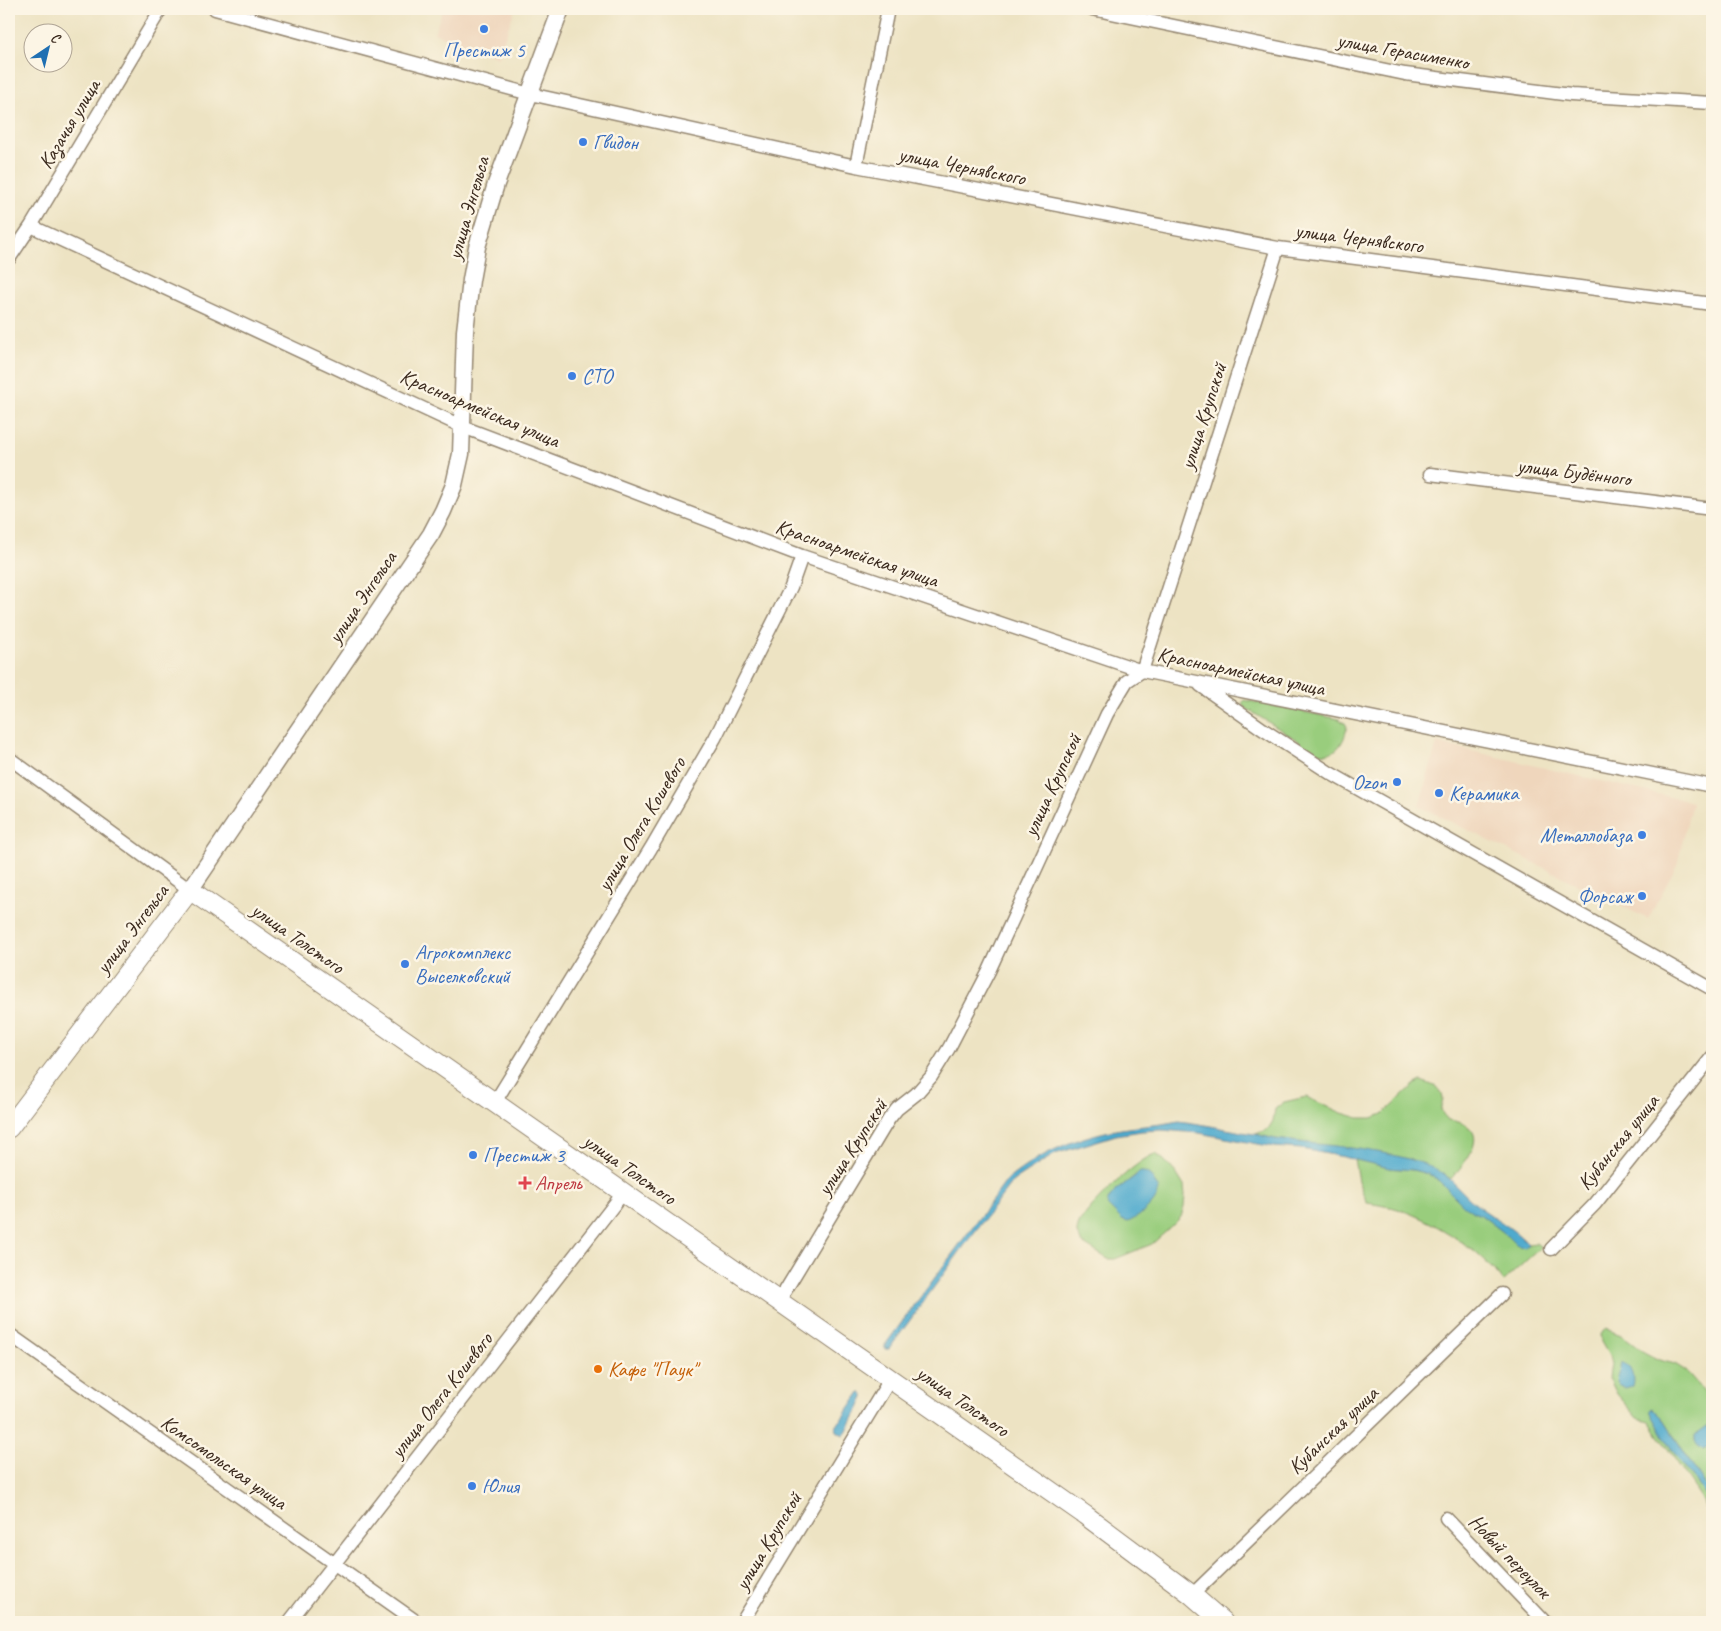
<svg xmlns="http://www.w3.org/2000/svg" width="1721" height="1631" font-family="Caveat,sans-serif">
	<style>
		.built { fill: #efd6bc }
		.green { fill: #99cd7d; stroke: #6a7c4e; fill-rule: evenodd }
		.water { fill: #50aace; stroke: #466a76 }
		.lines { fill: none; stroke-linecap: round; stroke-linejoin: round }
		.minor-casing { stroke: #948670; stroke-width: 15 }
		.tertiary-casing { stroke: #948670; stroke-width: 19 }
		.secondary-casing { stroke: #948670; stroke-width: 21 }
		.minor { stroke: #fff; stroke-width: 12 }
		.tertiary { stroke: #fff; stroke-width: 16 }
		.secondary { stroke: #fff; stroke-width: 19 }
		.shop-dot { fill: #3f7fe0; stroke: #fcf5e5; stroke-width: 2 }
		.health-dot { fill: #e0444e; stroke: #fcf5e5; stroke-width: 2 }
		.food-dot { fill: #e8710a; stroke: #fcf5e5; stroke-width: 2 }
		.labels { text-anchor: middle; stroke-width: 5; stroke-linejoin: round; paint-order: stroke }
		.shop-label { font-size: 21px; fill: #366cbe; stroke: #fcf5e5; text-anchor: start }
		.street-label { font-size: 21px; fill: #3b2a1e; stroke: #fcf5e5 }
		.health-label { font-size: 21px; fill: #be3a42; stroke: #fcf5e5; text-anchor: start }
		.food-label { font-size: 21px; fill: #c56008; stroke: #fcf5e5; text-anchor: start }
	</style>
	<rect width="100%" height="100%" fill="#fcf5e5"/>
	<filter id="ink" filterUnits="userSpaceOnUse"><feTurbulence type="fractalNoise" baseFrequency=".02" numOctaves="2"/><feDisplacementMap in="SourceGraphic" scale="10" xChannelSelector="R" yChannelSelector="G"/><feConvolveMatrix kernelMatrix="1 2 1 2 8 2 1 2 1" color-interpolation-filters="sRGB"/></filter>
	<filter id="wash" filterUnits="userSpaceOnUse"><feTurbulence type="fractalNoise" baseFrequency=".0096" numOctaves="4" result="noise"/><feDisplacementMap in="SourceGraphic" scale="20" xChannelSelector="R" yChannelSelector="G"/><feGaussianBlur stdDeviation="1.12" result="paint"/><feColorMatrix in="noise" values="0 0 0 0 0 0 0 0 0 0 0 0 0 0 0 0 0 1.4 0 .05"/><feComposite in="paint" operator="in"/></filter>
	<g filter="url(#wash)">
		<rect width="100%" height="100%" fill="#ede3c3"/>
		<path class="built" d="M 443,9 L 515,9 L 498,57 L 434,33 Z
			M 1437,743 L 1692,802 L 1677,865 L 1648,919 L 1419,806 Z"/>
		<path class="green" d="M 1245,700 L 1339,719 L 1345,723 L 1347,727 C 1344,744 1335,758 1316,752 L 1244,707 L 1242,703 Z
			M 1421,1081 C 1429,1084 1443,1087 1443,1098 C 1443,1102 1440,1105 1441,1110 C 1442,1114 1446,1117 1448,1120 C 1466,1122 1481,1130 1472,1150 C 1468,1160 1458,1170 1451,1179 C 1418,1156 1376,1153 1336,1148 C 1316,1145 1296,1141 1275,1139 L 1256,1134 L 1268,1129 L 1273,1121 L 1275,1109 L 1284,1102 L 1306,1097 L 1342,1113 L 1359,1118 L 1372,1118 L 1383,1114 L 1414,1085 Z
			M 1155,1154 L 1163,1159 L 1176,1173 L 1184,1186 L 1185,1195 L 1184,1207 L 1181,1217 L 1170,1228 L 1152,1244 L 1115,1259 L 1108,1259 L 1082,1243 L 1077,1234 C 1077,1230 1078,1225 1080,1222 C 1090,1205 1136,1160 1155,1154 ZM 1139,1172 L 1122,1220 L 1108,1205 C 1108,1194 1131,1180 1139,1172 Z
			M 1354,1159 L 1389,1168 L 1413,1170 L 1428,1174 L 1437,1179 L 1473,1212 L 1481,1215 L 1504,1232 L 1516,1245 L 1525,1248 L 1528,1244 L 1536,1243 L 1541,1247 L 1503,1282 C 1481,1250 1437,1223 1401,1210 C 1390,1206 1378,1205 1367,1203 L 1358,1181 Z
			M 1606,1329 L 1621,1335 L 1642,1351 L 1659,1360 L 1675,1364 L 1686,1371 L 1712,1400 L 1712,1423 L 1706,1428 L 1709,1446 L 1712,1445 L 1712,1496 L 1662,1417 L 1650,1410 L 1672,1450 L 1712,1503 L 1712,1527 L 1704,1502 L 1649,1421 L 1638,1418 L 1617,1394 L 1609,1378 L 1611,1364 L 1609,1356 L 1601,1342 L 1600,1334 Z"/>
		<path class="water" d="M 1179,1121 C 1204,1124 1229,1130 1254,1134 C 1262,1135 1269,1138 1276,1139 C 1325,1146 1384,1148 1430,1166 C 1448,1174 1457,1187 1471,1200 C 1489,1216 1512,1226 1528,1244 L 1525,1248 L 1516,1245 L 1503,1232 L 1481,1215 L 1473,1212 L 1463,1205 L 1437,1179 L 1428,1174 L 1413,1170 L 1389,1168 L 1344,1157 L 1301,1149 L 1274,1147 L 1199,1133 L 1161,1130 L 1142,1131 L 1116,1135 L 1055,1154 L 1013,1181 L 964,1246 L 889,1349 L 885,1349 L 885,1345 L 1007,1180 C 1038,1155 1071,1139 1110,1131 C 1133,1126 1156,1126 1179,1121 Z
			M 1140,1172 L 1145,1172 L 1150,1175 L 1159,1189 C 1158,1202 1140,1217 1128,1222 L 1122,1220 L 1107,1205 C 1109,1192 1130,1181 1140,1172 Z
			M 1621,1362 C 1631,1365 1635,1377 1632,1386 L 1625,1388 L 1620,1386 L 1617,1382 Z
			M 860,1392 L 864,1394 L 864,1398 L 846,1432 L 843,1435 L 837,1431 L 836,1427 Z
			M 1652,1408 L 1662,1417 L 1712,1496 L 1712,1503 L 1672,1450 L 1652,1415 L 1650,1410 Z
			M 1712,1423 L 1712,1445 L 1704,1450 C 1698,1447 1694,1443 1695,1435 Z"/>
	</g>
	<g filter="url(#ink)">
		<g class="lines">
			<defs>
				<path id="minor" d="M 215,9 L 530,94 L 856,166 L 1278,248 L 1712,304
					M 1092,9 L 1405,74 L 1571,95 L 1712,103
					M 856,166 L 888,9
					M 31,226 L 463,427 L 802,556 L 1142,671 L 1712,786
					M 9,259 L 31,226 L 161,9
					M 1430,474 L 1712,509
					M 1200,685 L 1264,730 L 1330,773 L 1712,989
					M 9,758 L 190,890
					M 495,1102 L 651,848 L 715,738 L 791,587 L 802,556
					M 1551,1249 L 1595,1204 L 1712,1057
					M 779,1301 L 889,1119 L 897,1109 L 916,1094 L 931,1077 L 949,1048 L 989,971 L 1107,714 L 1127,681 L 1142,671 L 1278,248
					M 9,1334 L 417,1622
					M 1446,1518 L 1545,1622
					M 1192,1595 L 1502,1294
					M 289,1622 L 624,1192
					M 742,1622 L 891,1378"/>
				<path id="tertiary" d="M 190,890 L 431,534 L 443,511 L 454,485 L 461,454 L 465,331 L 471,280 L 477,247 L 496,184 L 561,9"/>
				<path id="secondary" d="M 9,1128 L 190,890 L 1085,1515 L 1192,1595 L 1223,1622"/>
			</defs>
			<use href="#minor" class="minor-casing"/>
			<use href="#tertiary" class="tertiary-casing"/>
			<use href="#secondary" class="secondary-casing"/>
			<use href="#minor" class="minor"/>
			<use href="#tertiary" class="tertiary"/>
			<use href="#secondary" class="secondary"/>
		</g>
	</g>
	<g class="shop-dot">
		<circle cx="484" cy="29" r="5"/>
		<circle cx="583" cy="142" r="5"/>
		<circle cx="572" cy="376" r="5"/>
		<circle cx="1397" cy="782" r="5"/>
		<circle cx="1439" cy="793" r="5"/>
		<circle cx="1642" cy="835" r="5"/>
		<circle cx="1642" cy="896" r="5"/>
		<circle cx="405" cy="964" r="5"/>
		<circle cx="473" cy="1155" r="5"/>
		<circle cx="472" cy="1486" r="5"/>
	</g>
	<path class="health-dot" d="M522.5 1175.5h5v5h5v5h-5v5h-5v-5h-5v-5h5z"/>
	<circle class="food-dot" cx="598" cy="1369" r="5"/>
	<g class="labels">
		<g class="shop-label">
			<text x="484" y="57" text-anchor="middle">Престиж 5</text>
			<text x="593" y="149">Гвидон</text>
			<text x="582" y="383">СТО</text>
			<text x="1387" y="789" text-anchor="end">Ozon</text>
			<text x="1449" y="800">Керамика</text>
			<text x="1632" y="842" text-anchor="end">Металлобаза</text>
			<text x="1632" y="903" text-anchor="end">Форсаж</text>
			<text x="415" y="959">Агрокомплекс<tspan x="415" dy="24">Выселковский</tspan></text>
			<text x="483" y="1162">Престиж 3</text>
			<text x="482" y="1493">Юлия</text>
		</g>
		<g class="street-label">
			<text transform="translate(1403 51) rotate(10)" y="7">улица Герасименко</text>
			<text transform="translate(69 124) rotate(-59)" y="7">Казачья улица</text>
			<text transform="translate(962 166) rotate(11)" y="7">улица Чернявского</text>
			<text transform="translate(468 208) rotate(-74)" y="7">улица Энгельса</text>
			<text transform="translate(1359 238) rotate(7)" y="7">улица Чернявского</text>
			<text transform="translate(480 408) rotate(23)" y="7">Красноармейская улица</text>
			<text transform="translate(1203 416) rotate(-72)" y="7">улица Крупской</text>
			<text transform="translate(1574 472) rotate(7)" y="7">улица Будённого</text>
			<text transform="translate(857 553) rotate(19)" y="7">Красноармейская улица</text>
			<text transform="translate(362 597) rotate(-56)" y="7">улица Энгельса</text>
			<text transform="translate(1241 671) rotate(12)" y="7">Красноармейская улица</text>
			<text transform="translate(1052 785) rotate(-65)" y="7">улица Крупской</text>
			<text transform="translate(641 824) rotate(-59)" y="7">улица Олега Кошевого</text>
			<text transform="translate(132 929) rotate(-53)" y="7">улица Энгельса</text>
			<text transform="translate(298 938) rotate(35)" y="7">улица Толстого</text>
			<text transform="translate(1618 1142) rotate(-51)" y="7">Кубанская улица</text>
			<text transform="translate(852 1147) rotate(-57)" y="7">улица Крупской</text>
			<text transform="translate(630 1169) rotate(35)" y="7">улица Толстого</text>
			<text transform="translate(441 1395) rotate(-52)" y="7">улица Олега Кошевого</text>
			<text transform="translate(963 1401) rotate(35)" y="7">улица Толстого</text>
			<text transform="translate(1333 1430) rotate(-44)" y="7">Кубанская улица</text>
			<text transform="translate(224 1462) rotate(35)" y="7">Комсомольская улица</text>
			<text transform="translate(768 1541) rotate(-59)" y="7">улица Крупской</text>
			<text transform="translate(1510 1556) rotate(46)" y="7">Новый переулок</text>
		</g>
		<g class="health-label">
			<text x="535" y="1190">Апрель</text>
		</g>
		<g class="food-label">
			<text x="608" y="1376">Кафе "Паук"</text>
		</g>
	</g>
	<rect width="1721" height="1631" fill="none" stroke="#fcf5e5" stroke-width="30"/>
	<g transform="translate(48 48) rotate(35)"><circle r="24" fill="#fcf5e5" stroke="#afa495"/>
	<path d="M0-4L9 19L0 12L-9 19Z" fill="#1f6fb2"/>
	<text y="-8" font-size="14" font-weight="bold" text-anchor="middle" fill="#3b2a1e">С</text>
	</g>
</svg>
